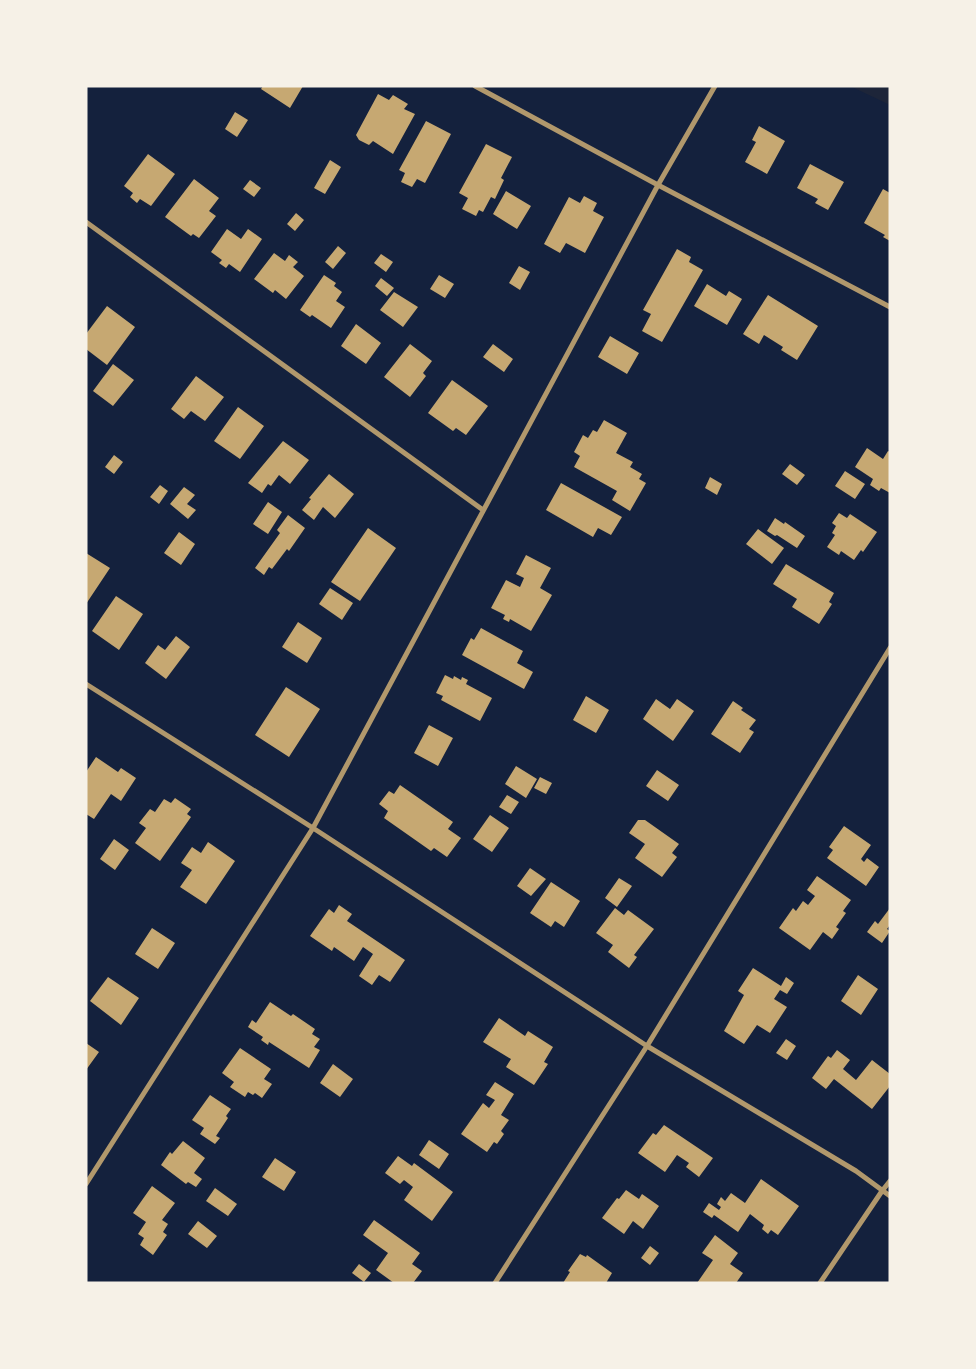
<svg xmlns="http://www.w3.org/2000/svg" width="976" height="1369" font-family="Quicksand,sans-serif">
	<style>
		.green { fill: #1d2539 }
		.building { fill: #c6a872 }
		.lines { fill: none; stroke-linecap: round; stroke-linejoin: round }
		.minor { stroke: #b1986c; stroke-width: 5 }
	</style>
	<rect width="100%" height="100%" fill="#14213d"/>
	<path class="green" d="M 850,86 L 890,86 L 890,105 Z"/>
	<path class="building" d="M 263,86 L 303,86 L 290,108 L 261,89 Z
		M 378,94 L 389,100 L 393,95 L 408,104 L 404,109 L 415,114 L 393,154 L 373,141 L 369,145 L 359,140 L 356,135 Z
		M 235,112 L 248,120 L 237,137 L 225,129 Z
		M 426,121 L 451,134 L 425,183 L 417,179 L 412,187 L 401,182 L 405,173 L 399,170 Z
		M 759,126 L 785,141 L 767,174 L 745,162 L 756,142 L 752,140 Z
		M 486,144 L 512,157 L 501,178 L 504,180 L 495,199 L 491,197 L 483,212 L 479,210 L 476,216 L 462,209 L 468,198 L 459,193 Z
		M 148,154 L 175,174 L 151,206 L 140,199 L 137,203 L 130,197 L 133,193 L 124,186 Z
		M 330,160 L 341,167 L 325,194 L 314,188 Z
		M 810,164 L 844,182 L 828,210 L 815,203 L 818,199 L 797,188 Z
		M 194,179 L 219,198 L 209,211 L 216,216 L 199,238 L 193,234 L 191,236 L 165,217 Z
		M 250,180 L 261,188 L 254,197 L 243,189 Z
		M 883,189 L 890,193 L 890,241 L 883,237 L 885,235 L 864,223 Z
		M 506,191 L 531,206 L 517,229 L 493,214 Z
		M 584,196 L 597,203 L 593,211 L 604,217 L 585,253 L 566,243 L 560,253 L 544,244 L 569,197 L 580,203 Z
		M 296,213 L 304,220 L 295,231 L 287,224 Z
		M 227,229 L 241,239 L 248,229 L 262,239 L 240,272 L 229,264 L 226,268 L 219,263 L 222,260 L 211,252 Z
		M 338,246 L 346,253 L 333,269 L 325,262 Z
		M 677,249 L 691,257 L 689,262 L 703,270 L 662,342 L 642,331 L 651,314 L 643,310 Z
		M 274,253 L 285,261 L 289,255 L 298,262 L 293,267 L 304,276 L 286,299 L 275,290 L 273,293 L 254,279 Z
		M 381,254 L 393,262 L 386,272 L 374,263 Z
		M 519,266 L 530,272 L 520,290 L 509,283 Z
		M 324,275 L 336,283 L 334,286 L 342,292 L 336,301 L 345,307 L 331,328 L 312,315 L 310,317 L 300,310 Z
		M 439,275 L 454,284 L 445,298 L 430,289 Z
		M 381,278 L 394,288 L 387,296 L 375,286 Z
		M 707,284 L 726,296 L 729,291 L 742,299 L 727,325 L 694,306 Z
		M 394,292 L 418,307 L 403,327 L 380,310 Z
		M 768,295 L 818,326 L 797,360 L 781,350 L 783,347 L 764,335 L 759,344 L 743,334 Z
		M 107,306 L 135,327 L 107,365 L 86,349 L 86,334 Z
		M 356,324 L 381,343 L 366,364 L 341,346 Z
		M 610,336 L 639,353 L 627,374 L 598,357 Z
		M 410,344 L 432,361 L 423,373 L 426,376 L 410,397 L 384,377 Z
		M 493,344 L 513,359 L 504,372 L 483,357 Z
		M 113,364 L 134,380 L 113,406 L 93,391 Z
		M 196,376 L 224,397 L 205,421 L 191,411 L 184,419 L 171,409 Z
		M 452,380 L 488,406 L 466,435 L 456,428 L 453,431 L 428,413 Z
		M 238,407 L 264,426 L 240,459 L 214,441 Z
		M 604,420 L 627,433 L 616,453 L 633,462 L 630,467 L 642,474 L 639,479 L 646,483 L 630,511 L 612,500 L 617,491 L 574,467 L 580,456 L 574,452 L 583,435 L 588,438 L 593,430 L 597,432 Z
		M 283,441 L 309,460 L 290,484 L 279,475 L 271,486 L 268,484 L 262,493 L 248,483 Z
		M 867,448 L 883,459 L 888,451 L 890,452 L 890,493 L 881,488 L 879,491 L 870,485 L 873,479 L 855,467 Z
		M 114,455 L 123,462 L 114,474 L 105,467 Z
		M 790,464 L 805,475 L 797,485 L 782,474 Z
		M 845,471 L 865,484 L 855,499 L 835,486 Z
		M 329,474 L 354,494 L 335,518 L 323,507 L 314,520 L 302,510 L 311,499 L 309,498 Z
		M 710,477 L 722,484 L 717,495 L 705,488 Z
		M 561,483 L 622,517 L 611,535 L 598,528 L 593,537 L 546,510 Z
		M 160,485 L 168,491 L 159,504 L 150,497 Z
		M 184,487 L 195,495 L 187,504 L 196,510 L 188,519 L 170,504 Z
		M 268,502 L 282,512 L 268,534 L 253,524 Z
		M 839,513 L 847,518 L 850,514 L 877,532 L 863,552 L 861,550 L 854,560 L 841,551 L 839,555 L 827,547 L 835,535 L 832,533 L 836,526 L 832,523 Z
		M 288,515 L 305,528 L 289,551 L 287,549 L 272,569 L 269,567 L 264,575 L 255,568 L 280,533 L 277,530 Z
		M 775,518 L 784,524 L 785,522 L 805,536 L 797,548 L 777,535 L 775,536 L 767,531 Z
		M 368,528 L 396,548 L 360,601 L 331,582 Z
		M 758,529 L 784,548 L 772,564 L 746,544 Z
		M 179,532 L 195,544 L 181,565 L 164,553 Z
		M 86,553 L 110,568 L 86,604 Z
		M 526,555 L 551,568 L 540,588 L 552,595 L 531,631 L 510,619 L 509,622 L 503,619 L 505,615 L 491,608 L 506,580 L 520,587 L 524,578 L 516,574 Z
		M 786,564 L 834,593 L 829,602 L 832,604 L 819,624 L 792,607 L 797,599 L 773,584 Z
		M 330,588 L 353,603 L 342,620 L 319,604 Z
		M 116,596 L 143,614 L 119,650 L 92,631 Z
		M 298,622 L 322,638 L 307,663 L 282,647 Z
		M 481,628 L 523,651 L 517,663 L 533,672 L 524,689 L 462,655 L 471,638 L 474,640 Z
		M 176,636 L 190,647 L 166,679 L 145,663 L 158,645 L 165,650 Z
		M 445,675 L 453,679 L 454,676 L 461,680 L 462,677 L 468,680 L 466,684 L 492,698 L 480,721 L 441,700 L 443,696 L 436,693 Z
		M 286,687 L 320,709 L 289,757 L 255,735 Z
		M 586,696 L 609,710 L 596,733 L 573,720 Z
		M 656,699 L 670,709 L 677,699 L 694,711 L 673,741 L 643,719 Z
		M 733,701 L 743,708 L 741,710 L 756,720 L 749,729 L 754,732 L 740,753 L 711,734 Z
		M 429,725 L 453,738 L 438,766 L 414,753 Z
		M 96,757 L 118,772 L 121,768 L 136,778 L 121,801 L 111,794 L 94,819 L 86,814 L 86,772 Z
		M 516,766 L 537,779 L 526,798 L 505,784 Z
		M 657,770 L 679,785 L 668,801 L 646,786 Z
		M 540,777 L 552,783 L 546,794 L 534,788 Z
		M 400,785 L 453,822 L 448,829 L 461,838 L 447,857 L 434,848 L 431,851 L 384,818 L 388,811 L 379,804 L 389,791 L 394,794 Z
		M 507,795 L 519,802 L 511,814 L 499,807 Z
		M 175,798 L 191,809 L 187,814 L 191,817 L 160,861 L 135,843 L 146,828 L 139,823 L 150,809 L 155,812 L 164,799 L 171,803 Z
		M 490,815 L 509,828 L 492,852 L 473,839 Z
		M 638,820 L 645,820 L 679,844 L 672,853 L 677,857 L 662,877 L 635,858 L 645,844 L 629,833 Z
		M 844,826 L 871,845 L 861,859 L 864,862 L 867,858 L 879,867 L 866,886 L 827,858 L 833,850 L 829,847 Z
		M 114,839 L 129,850 L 115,870 L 100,859 Z
		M 208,842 L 235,861 L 206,904 L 180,887 L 192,870 L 181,863 L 192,847 L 201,853 Z
		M 530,868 L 546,879 L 531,896 L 517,886 Z
		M 817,876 L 851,900 L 843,911 L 846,913 L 836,927 L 839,929 L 832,939 L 823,932 L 810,950 L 779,928 L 793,908 L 796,911 L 803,901 L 808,905 L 815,896 L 807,890 Z
		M 619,878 L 632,886 L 617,907 L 605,898 Z
		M 551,882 L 580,901 L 564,927 L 555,921 L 551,927 L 530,913 Z
		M 339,905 L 352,914 L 347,921 L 405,960 L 390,982 L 379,975 L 372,985 L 359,976 L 373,954 L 363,947 L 354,961 L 334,947 L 332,951 L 310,936 L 329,909 L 334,913 Z
		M 615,908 L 624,915 L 628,910 L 654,929 L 634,955 L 637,957 L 629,968 L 608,952 L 613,945 L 596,933 Z
		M 890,908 L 890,925 L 887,929 L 890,931 L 882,943 L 867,932 L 875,921 L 878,924 Z
		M 152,928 L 175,943 L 158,969 L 135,954 Z
		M 753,968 L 781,986 L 786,977 L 794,983 L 787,994 L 780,990 L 774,999 L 787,1007 L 770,1033 L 757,1025 L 744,1044 L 724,1031 L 744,995 L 738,991 Z
		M 858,975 L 878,989 L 861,1015 L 841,1001 Z
		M 108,977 L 139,998 L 121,1025 L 90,1001 Z
		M 270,1002 L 291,1016 L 293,1014 L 315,1029 L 312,1034 L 320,1039 L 314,1047 L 320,1050 L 309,1068 L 269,1042 L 268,1045 L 261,1040 L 263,1037 L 248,1027 L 252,1020 L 256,1023 Z
		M 499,1018 L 525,1036 L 528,1031 L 553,1047 L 544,1062 L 548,1064 L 534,1085 L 506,1067 L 511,1059 L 483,1042 Z
		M 786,1039 L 796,1046 L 787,1060 L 776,1053 Z
		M 86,1043 L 99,1052 L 86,1070 Z
		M 240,1048 L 271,1069 L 264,1079 L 272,1084 L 262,1098 L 255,1093 L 253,1095 L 248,1092 L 245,1097 L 230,1087 L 234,1082 L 222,1073 Z
		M 837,1050 L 850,1060 L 843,1069 L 856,1080 L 872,1060 L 890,1074 L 890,1086 L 872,1109 L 834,1079 L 826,1089 L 812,1078 L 828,1056 L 831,1058 Z
		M 333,1064 L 353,1079 L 340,1097 L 320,1083 Z
		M 495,1082 L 514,1094 L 501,1115 L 509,1120 L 501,1131 L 504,1134 L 497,1144 L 494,1142 L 487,1152 L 461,1134 L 483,1103 L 489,1108 L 495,1100 L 486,1095 Z
		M 210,1095 L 231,1109 L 226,1116 L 228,1118 L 216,1136 L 220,1138 L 215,1144 L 200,1134 L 204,1128 L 192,1120 Z
		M 664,1125 L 713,1158 L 699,1177 L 686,1167 L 689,1163 L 677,1155 L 665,1172 L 638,1153 L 653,1133 L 656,1135 Z
		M 429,1140 L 449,1154 L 439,1169 L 419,1155 Z
		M 183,1141 L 205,1158 L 194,1173 L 202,1179 L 196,1187 L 188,1182 L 186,1184 L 161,1165 L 170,1152 L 172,1154 Z
		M 398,1156 L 412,1166 L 414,1163 L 453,1192 L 432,1221 L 404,1200 L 413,1187 L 404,1180 L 400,1184 L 385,1173 Z
		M 275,1158 L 296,1172 L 284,1191 L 262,1177 Z
		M 761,1179 L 799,1206 L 778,1235 L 771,1230 L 768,1234 L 762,1229 L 764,1225 L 750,1214 L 738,1232 L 714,1215 L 712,1218 L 703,1212 L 709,1203 L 719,1210 L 721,1207 L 717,1204 L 721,1197 L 725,1201 L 731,1193 L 745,1203 Z
		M 152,1186 L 175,1203 L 162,1220 L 168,1224 L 163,1232 L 167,1235 L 153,1255 L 140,1245 L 144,1238 L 138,1234 L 146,1222 L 133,1213 Z
		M 215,1188 L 237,1204 L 228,1216 L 206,1201 Z
		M 626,1190 L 639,1199 L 642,1194 L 659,1206 L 643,1229 L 633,1221 L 624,1234 L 602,1218 L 617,1198 L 619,1199 Z
		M 374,1220 L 420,1253 L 412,1264 L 422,1271 L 413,1283 L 394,1283 L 376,1270 L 388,1253 L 363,1235 Z
		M 198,1221 L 217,1236 L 207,1248 L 188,1234 Z
		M 715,1235 L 738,1253 L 730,1264 L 743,1273 L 736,1283 L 697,1283 L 713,1260 L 702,1253 Z
		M 650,1246 L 659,1253 L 650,1265 L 641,1258 Z
		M 580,1254 L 586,1257 L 587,1255 L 612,1273 L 606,1283 L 563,1283 L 570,1272 L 568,1271 Z
		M 359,1264 L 371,1273 L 364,1282 L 352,1273 Z"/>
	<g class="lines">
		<path class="minor" d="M 475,86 L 658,185 L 890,307
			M 86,222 L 483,510
			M 86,684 L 313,828 L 647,1046 L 856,1171 L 890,1196
			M 86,1184 L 313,828 L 658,185 L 715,86
			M 495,1283 L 647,1046 L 890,648
			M 820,1283 L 882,1191 L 890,1181"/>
	</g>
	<rect width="976" height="1369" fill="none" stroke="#f6f1e7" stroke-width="175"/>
</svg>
